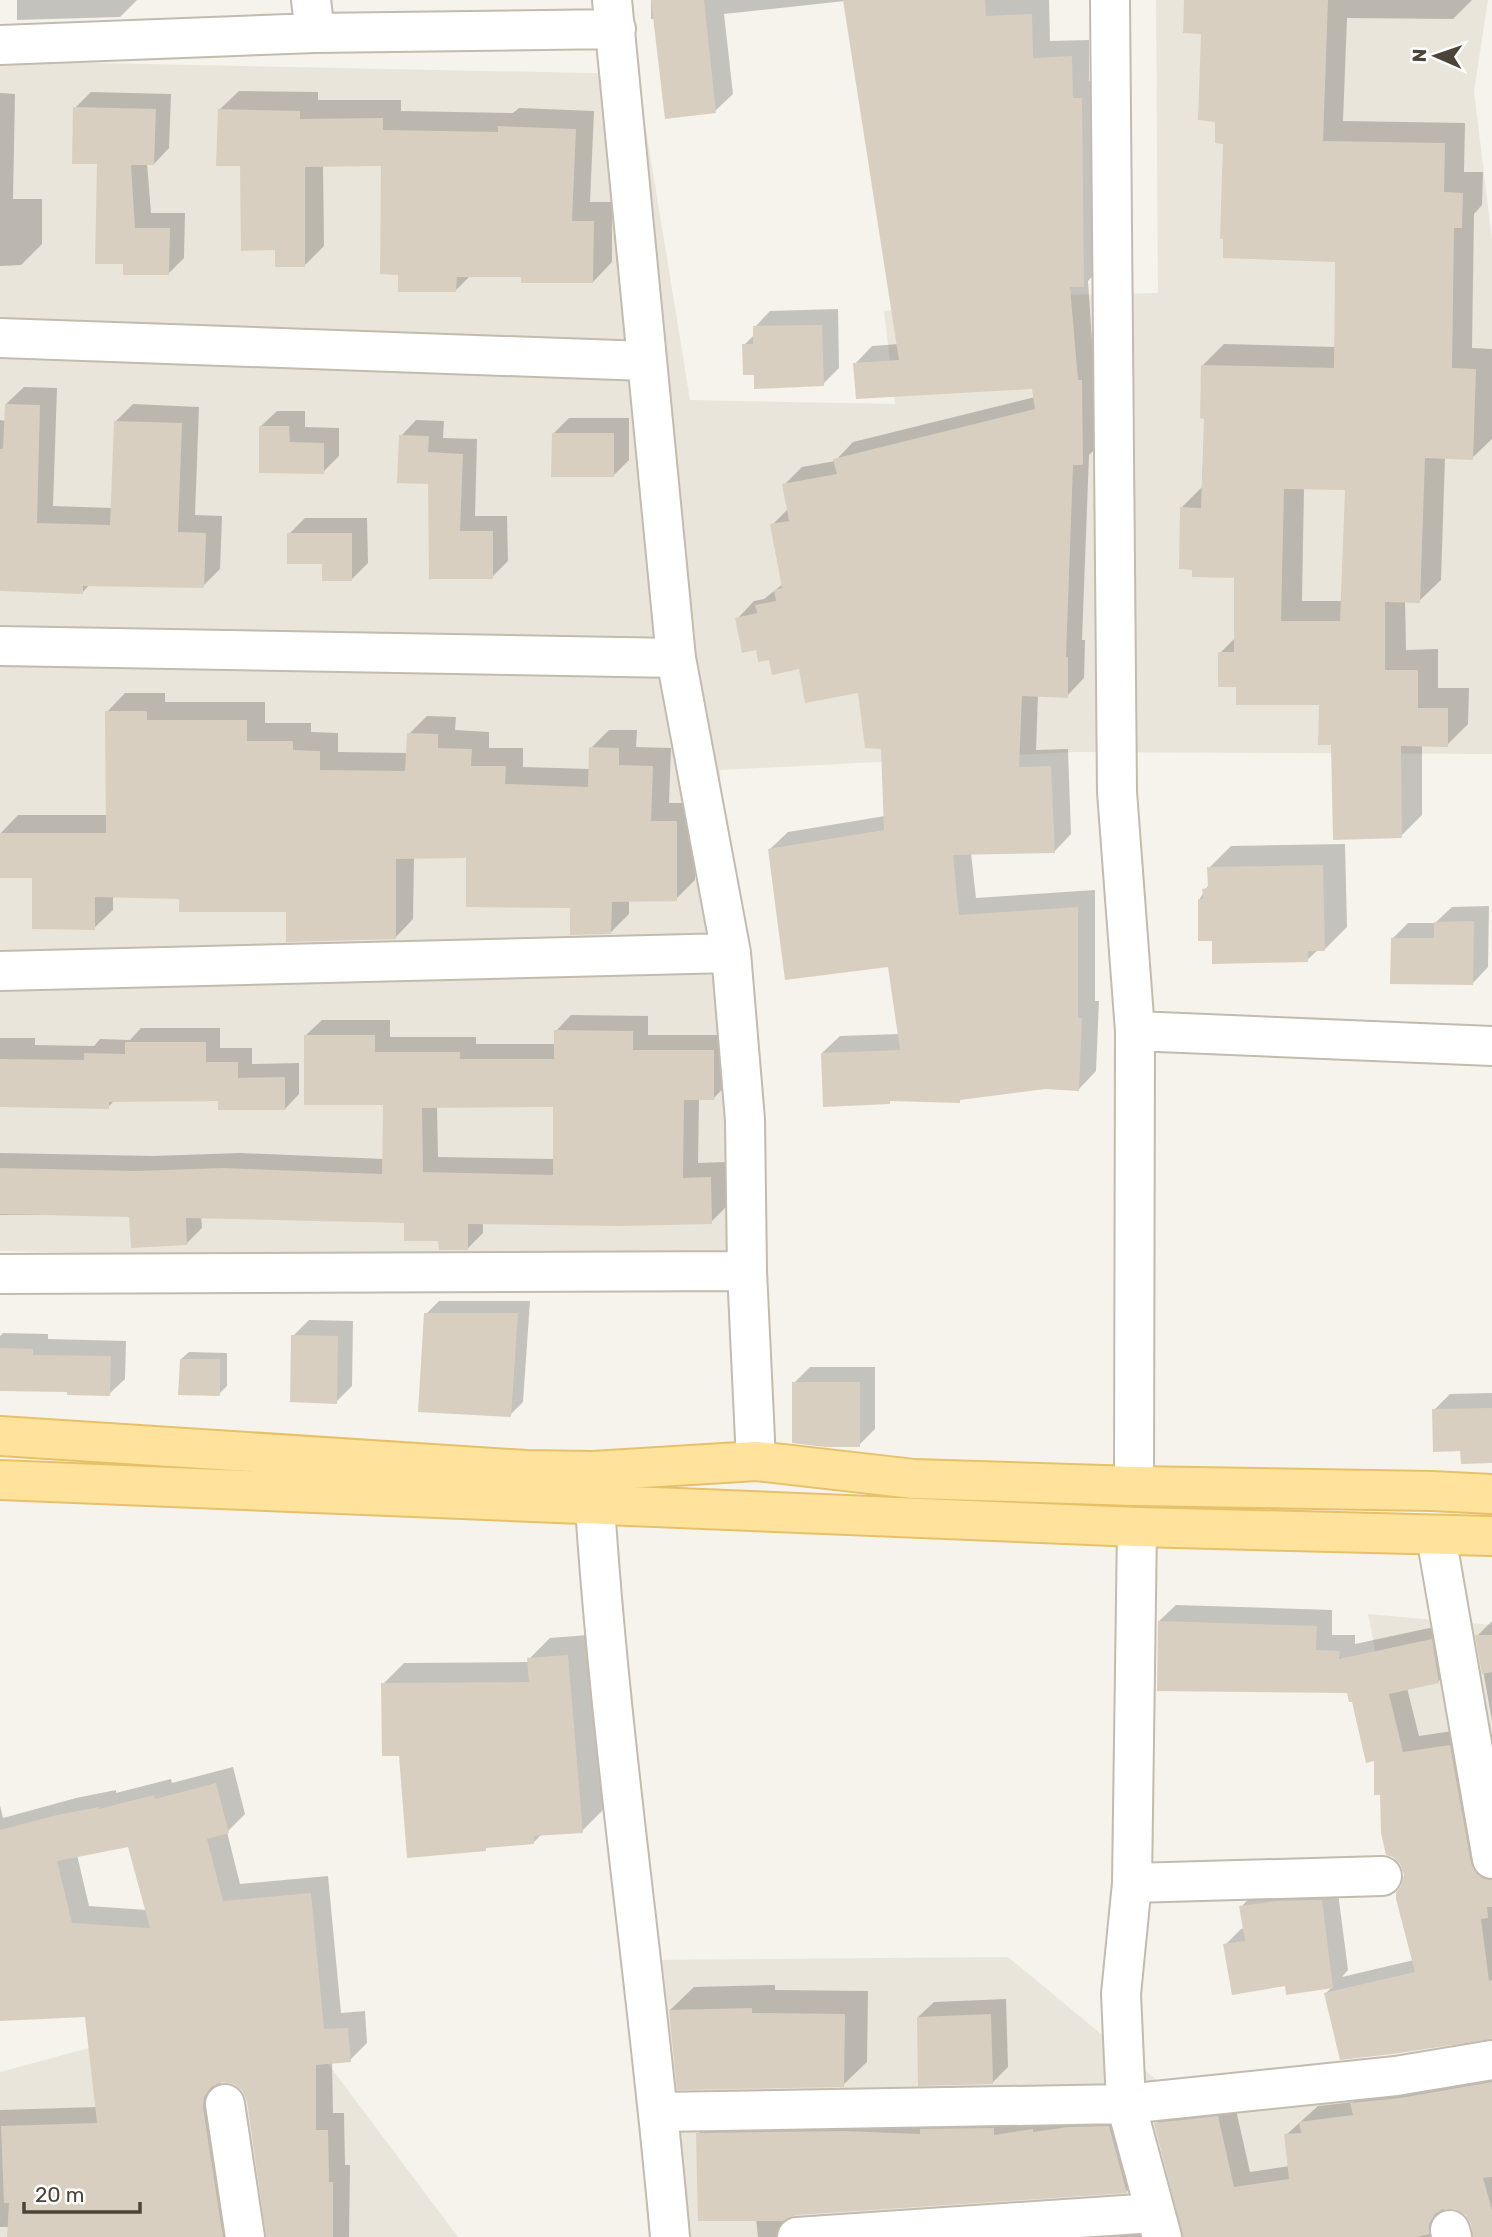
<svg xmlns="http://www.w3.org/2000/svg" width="1492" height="2237" font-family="Rubik,sans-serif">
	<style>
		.residential { fill: #eae5da }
		.shadow { fill: #0003; fill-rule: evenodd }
		.building { fill: #d8cfc1; fill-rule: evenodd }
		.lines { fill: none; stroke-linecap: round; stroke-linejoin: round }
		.minor-casing { stroke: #c2bbae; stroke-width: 42 }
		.major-casing { stroke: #e6c16a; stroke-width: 42 }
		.minor { stroke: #fff; stroke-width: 38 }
		.major { stroke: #ffe39c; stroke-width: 38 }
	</style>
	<rect width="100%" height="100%" fill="#f6f3ec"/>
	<path class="residential" d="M 1156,0 L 1488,0 L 1474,91 L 1492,240 L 1492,754 L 1076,752 L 720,770 L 738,1267 L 0,1251 L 0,61 L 637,74 L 690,400 L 895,404 L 884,311 L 1004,296 L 1158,293 Z
		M 1368,1614 L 1492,1625 L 1492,2237 L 671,2237 L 646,1960 L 1008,1957 L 1170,2091 L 1455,2054 Z
		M 278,1997 L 458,2237 L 0,2237 L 0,2072 Z"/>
	<path class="shadow" d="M 17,0 L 137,0 L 120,17 L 17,20 Z
		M 651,0 L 1049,0 L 1050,41 L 1089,40 L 1089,81 L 1099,81 L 1101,267 L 1088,281 L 1099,445 L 1089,455 L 1082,640 L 1085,640 L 1084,678 L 1067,696 L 1038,695 L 1036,750 L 1068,749 L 1071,834 L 1054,852 L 971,853 L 976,898 L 1095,890 L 1095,1001 L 1099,1001 L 1096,1071 L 1079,1089 L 1044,1088 L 963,1098 L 959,1101 L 892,1099 L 889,1102 L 822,1053 L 840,1036 L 900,1034 L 889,965 L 770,849 L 788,832 L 885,816 L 882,747 L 859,690 L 770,658 L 757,648 L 737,619 L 754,601 L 764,599 L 783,584 L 772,525 L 788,509 L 784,485 L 802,467 L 835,461 L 853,442 L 1035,397 L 1033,387 L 855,364 L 872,346 L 899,344 L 845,1 L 724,14 L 733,94 L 715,111 L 655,19 L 651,19 Z
		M 1186,0 L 1472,0 L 1453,19 L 1347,18 L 1343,121 L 1465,123 L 1464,172 L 1483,172 L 1482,205 L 1474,214 L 1472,348 L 1492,349 L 1492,439 L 1472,458 L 1445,457 L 1441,580 L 1419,601 L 1405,600 L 1406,650 L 1438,649 L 1438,688 L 1469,688 L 1468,724 L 1447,745 L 1422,745 L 1422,815 L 1401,836 L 1333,744 L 1320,704 L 1238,685 L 1220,653 L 1236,637 L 1236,576 L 1181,508 L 1202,487 L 1205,417 L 1203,365 L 1224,344 L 1336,347 L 1336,260 L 1225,142 L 1217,120 L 1202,32 ZM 1304,488 L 1347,489 L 1343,601 L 1302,601 Z
		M 239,91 L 318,92 L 318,100 L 401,100 L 401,111 L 513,113 L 519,108 L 594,111 L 590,202 L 612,202 L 612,262 L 593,282 L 522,275 L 470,276 L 456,290 L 400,273 L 383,164 L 323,165 L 324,246 L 305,265 L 276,248 L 219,110 Z
		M 91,92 L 171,94 L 169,148 L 154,164 L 147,163 L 151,213 L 185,213 L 184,258 L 168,274 L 125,263 L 98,162 L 75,108 Z
		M 0,93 L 15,94 L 13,199 L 42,199 L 42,244 L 21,265 L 0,266 Z
		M 838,309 L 839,368 L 823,384 L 756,373 L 744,345 L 755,334 L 755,327 L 770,311 Z
		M 24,387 L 57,388 L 53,506 L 113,508 L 116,421 L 133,404 L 199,407 L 195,515 L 222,516 L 220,569 L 203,586 L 90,584 L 82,593 L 0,590 L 0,420 L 6,421 L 6,404 Z
		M 277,411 L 305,411 L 305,427 L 339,428 L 339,456 L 323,472 L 261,426 Z
		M 569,418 L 629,418 L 629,460 L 613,476 L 553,434 Z
		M 416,420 L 444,421 L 443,438 L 477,439 L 475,516 L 507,516 L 508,561 L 492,577 L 430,577 L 430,482 L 401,436 Z
		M 305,518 L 367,518 L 368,563 L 352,579 L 323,563 L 289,534 Z
		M 125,693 L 165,693 L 165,702 L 265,702 L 265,723 L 311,723 L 311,732 L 338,733 L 338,752 L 408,753 L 409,734 L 427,716 L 456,717 L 455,730 L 489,732 L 489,748 L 523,748 L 523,767 L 590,769 L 591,748 L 609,730 L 637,730 L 636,747 L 671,748 L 669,803 L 695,803 L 695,880 L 676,899 L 629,900 L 629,914 L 611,932 L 572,906 L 468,856 L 414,857 L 413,919 L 395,938 L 288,910 L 181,897 L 113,896 L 113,910 L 94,928 L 33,876 L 0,834 L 18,815 L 108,815 L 107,712 Z
		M 1345,844 L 1347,927 L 1324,950 L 1318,950 L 1307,960 L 1213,939 L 1199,900 L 1209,884 L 1209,868 L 1231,846 Z
		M 1489,906 L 1488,967 L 1473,983 L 1392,939 L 1408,923 L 1435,923 L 1452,907 Z
		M 571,1015 L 648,1016 L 648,1035 L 729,1035 L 729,1082 L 714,1098 L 699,1098 L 698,1163 L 726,1162 L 727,1206 L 711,1222 L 483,1222 L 483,1233 L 467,1249 L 440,1239 L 405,1221 L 201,1216 L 202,1228 L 186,1244 L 131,1215 L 0,1215 L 0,1153 L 153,1156 L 240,1153 L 384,1159 L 385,1103 L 306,1035 L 322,1020 L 390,1020 L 390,1037 L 476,1037 L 476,1044 L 556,1044 L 556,1031 ZM 437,1106 L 555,1106 L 555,1159 L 438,1157 Z
		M 141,1028 L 220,1028 L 220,1048 L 252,1048 L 252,1064 L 299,1063 L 299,1094 L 285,1109 L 220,1100 L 115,1100 L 108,1107 L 0,1105 L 0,1038 L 35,1038 L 35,1045 L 94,1046 L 100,1039 L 130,1040 Z
		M 439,1301 L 530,1301 L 523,1402 L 510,1415 L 426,1314 Z
		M 309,1320 L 353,1321 L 352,1386 L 336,1402 L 293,1336 Z
		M 3,1333 L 48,1334 L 48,1339 L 126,1341 L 125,1379 L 109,1394 L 69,1391 L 0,1389 L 0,1336 Z
		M 189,1352 L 227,1353 L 227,1386 L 219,1394 L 181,1359 Z
		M 810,1367 L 875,1367 L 875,1429 L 859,1445 L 794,1383 Z
		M 1492,1393 L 1492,1461 L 1462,1449 L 1434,1410 L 1450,1394 Z
		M 1176,1605 L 1332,1610 L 1332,1635 L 1355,1635 L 1355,1644 L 1448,1624 L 1455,1665 L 1438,1682 L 1407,1688 L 1419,1736 L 1466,1729 L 1492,1857 L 1492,2037 L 1326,1993 L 1333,1986 L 1287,1993 L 1286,1984 L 1225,1945 L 1241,1929 L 1245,1928 L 1241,1907 L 1256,1891 L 1337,1885 L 1348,1970 L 1342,1977 L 1414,1960 L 1403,1887 L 1406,1875 L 1382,1794 L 1376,1759 L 1349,1692 L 1159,1621 Z
		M 1492,1621 L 1492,1721 L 1477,1636 Z
		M 588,1635 L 603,1810 L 582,1831 L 542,1834 L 534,1842 L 401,1754 L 383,1684 L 404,1663 L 529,1662 L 529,1659 L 550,1638 Z
		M 233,1767 L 245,1814 L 227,1832 L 240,1884 L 328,1876 L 341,2013 L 365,2011 L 367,2043 L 350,2060 L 332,2062 L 333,2113 L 344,2113 L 345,2165 L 350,2165 L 349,2237 L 268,2237 L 248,2100 L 243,2089 L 234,2082 L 221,2081 L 220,2088 L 250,2237 L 56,2237 L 81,2227 L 0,2227 L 0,2110 L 97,2107 L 86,2015 L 0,2019 L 0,1805 L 3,1818 L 76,1798 L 116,1790 L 116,1793 L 171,1779 L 172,1783 ZM 130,1845 L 147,1910 L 89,1906 L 77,1855 Z
		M 775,1985 L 775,1990 L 868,1991 L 867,2062 L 843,2085 L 670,2010 L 694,1987 Z
		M 1006,1999 L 1008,2067 L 992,2083 L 918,2017 L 934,2002 Z
		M 1492,2069 L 1492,2237 L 1475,2237 L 1475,2231 L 1467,2214 L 1455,2207 L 1444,2207 L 1447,2227 L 1453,2237 L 1218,2237 L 1156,2124 L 1172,2107 L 1234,2101 L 1250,2172 L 1290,2166 L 1286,2135 L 1318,2106 L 1353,2102 L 1368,2087 Z
		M 1125,2111 L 1143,2175 L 1127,2191 L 795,2213 L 792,2214 L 791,2222 L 801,2237 L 758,2237 L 756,2219 L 698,2134 L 714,2118 Z
		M 1148,2221 L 1150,2237 L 908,2237 Z"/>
	<path class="building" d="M 651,0 L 704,0 L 716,113 L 665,119 Z
		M 843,0 L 985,0 L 986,16 L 1032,14 L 1033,58 L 1072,56 L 1073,98 L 1082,98 L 1084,287 L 1070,287 L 1078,380 L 1082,380 L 1083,465 L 1073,465 L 1066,657 L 1068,657 L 1068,698 L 1022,696 L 1019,767 L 1051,766 L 1055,853 L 953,855 L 959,915 L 1078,907 L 1078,1018 L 1082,1018 L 1079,1091 L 1045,1089 L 960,1100 L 960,1103 L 890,1101 L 890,1104 L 823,1107 L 821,1053 L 900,1050 L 888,967 L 785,980 L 768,849 L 884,830 L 881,749 L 865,748 L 858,693 L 805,703 L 799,669 L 772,675 L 769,660 L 758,662 L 756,650 L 742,653 L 735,618 L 757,613 L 755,605 L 776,601 L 774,590 L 782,588 L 770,524 L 789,521 L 782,484 L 837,474 L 833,459 L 1035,409 L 1032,389 L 856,399 L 853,363 L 899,360 Z
		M 1184,0 L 1328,0 L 1323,141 L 1445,143 L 1444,192 L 1463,193 L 1462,228 L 1454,228 L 1452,368 L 1476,369 L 1473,460 L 1425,458 L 1420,603 L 1385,602 L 1385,670 L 1418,670 L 1418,708 L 1448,708 L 1448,747 L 1401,746 L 1402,838 L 1333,840 L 1331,745 L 1318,745 L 1319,705 L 1236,705 L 1236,687 L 1218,687 L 1218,652 L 1234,652 L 1234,578 L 1192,577 L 1192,570 L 1179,569 L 1180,507 L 1201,508 L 1204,419 L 1200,418 L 1201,365 L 1334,368 L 1335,262 L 1223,258 L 1223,239 L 1220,239 L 1223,144 L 1215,143 L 1215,122 L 1198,120 L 1201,34 L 1183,33 ZM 1284,489 L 1345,490 L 1340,621 L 1281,621 Z
		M 73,107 L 156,109 L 154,165 L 131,165 L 135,228 L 170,228 L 169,275 L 123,275 L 123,264 L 95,264 L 97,164 L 72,164 Z
		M 218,109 L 300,111 L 300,119 L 383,118 L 383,130 L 498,132 L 498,126 L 576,129 L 572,221 L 594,221 L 593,283 L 521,283 L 521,277 L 457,277 L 456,292 L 398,292 L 398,275 L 380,274 L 381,166 L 305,167 L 305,267 L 275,267 L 275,250 L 241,251 L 240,166 L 216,166 Z
		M 822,325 L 824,386 L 754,389 L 754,375 L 743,375 L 742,344 L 753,344 L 753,326 Z
		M 5,404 L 40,405 L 37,523 L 110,525 L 114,421 L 182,423 L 178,532 L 206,533 L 204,588 L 83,586 L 83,594 L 0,591 L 0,449 L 3,449 Z
		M 259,426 L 289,426 L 290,442 L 324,443 L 324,474 L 259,473 Z
		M 552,433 L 614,433 L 614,477 L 551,477 Z
		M 399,435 L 429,436 L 428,452 L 463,454 L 460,531 L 493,531 L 493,579 L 429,579 L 428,484 L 397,483 Z
		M 287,533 L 352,533 L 352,581 L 322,581 L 322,564 L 287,564 Z
		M 105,711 L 147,711 L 147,720 L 247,720 L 247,741 L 293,741 L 293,750 L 320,751 L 320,770 L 405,771 L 407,733 L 438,734 L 438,748 L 472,749 L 471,766 L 506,766 L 505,784 L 588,787 L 589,747 L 619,748 L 619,765 L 653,766 L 651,821 L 677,821 L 677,901 L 612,902 L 611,934 L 570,935 L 570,908 L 466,907 L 466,858 L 396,859 L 396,939 L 286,942 L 286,912 L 179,912 L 179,899 L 95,897 L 95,930 L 32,929 L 32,878 L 0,878 L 0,833 L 106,833 Z
		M 1323,865 L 1325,951 L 1308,951 L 1308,962 L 1212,964 L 1212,941 L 1198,941 L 1198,899 L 1203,899 L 1202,889 L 1208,888 L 1207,867 Z
		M 1474,921 L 1473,985 L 1390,984 L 1391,938 L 1434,938 L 1434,922 Z
		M 554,1030 L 633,1031 L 633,1050 L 714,1050 L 714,1100 L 684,1100 L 683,1178 L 711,1177 L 712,1224 L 619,1226 L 468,1224 L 468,1250 L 439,1250 L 438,1241 L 404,1241 L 404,1223 L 186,1218 L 187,1245 L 131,1248 L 129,1217 L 0,1214 L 0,1168 L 136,1171 L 223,1168 L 382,1174 L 383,1105 L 304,1105 L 304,1035 L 375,1035 L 375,1052 L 460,1052 L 460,1059 L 554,1059 ZM 553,1107 L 553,1175 L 423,1172 L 422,1108 Z
		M 125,1042 L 206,1042 L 206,1062 L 238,1062 L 238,1078 L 285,1077 L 285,1110 L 218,1110 L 218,1101 L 109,1102 L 109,1109 L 0,1107 L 0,1059 L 84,1060 L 84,1053 L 125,1054 Z
		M 424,1313 L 518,1313 L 511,1417 L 418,1412 Z
		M 291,1335 L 338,1336 L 337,1404 L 290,1402 Z
		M 0,1348 L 33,1349 L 33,1355 L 111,1356 L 110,1396 L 67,1395 L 67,1392 L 0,1391 Z
		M 180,1359 L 220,1359 L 220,1396 L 178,1395 Z
		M 792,1382 L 860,1382 L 860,1447 L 825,1447 L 792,1443 Z
		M 1492,1408 L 1492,1463 L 1461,1464 L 1460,1451 L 1433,1452 L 1432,1409 Z
		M 1158,1621 L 1317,1626 L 1316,1650 L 1340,1651 L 1339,1659 L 1432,1639 L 1439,1683 L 1389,1694 L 1403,1752 L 1450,1745 L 1471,1863 L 1476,1873 L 1484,1879 L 1492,1880 L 1492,1907 L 1487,1907 L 1488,1918 L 1481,1919 L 1489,1981 L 1492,1980 L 1492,2039 L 1393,2054 L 1340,2060 L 1324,1993 L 1415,1972 L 1396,1899 L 1396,1893 L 1401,1886 L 1404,1875 L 1400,1864 L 1393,1857 L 1386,1855 L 1381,1833 L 1380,1795 L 1374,1795 L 1374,1761 L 1366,1763 L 1352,1702 L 1349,1702 L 1347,1693 L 1157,1691 Z
		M 1475,1635 L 1492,1635 L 1492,1672 L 1482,1674 Z
		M 568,1655 L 583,1833 L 534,1836 L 534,1844 L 486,1848 L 486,1851 L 407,1858 L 399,1756 L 382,1756 L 381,1683 L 529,1682 L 527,1658 Z
		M 216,1783 L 229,1833 L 207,1839 L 223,1901 L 311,1893 L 324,2029 L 348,2028 L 351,2062 L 316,2065 L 316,2130 L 328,2130 L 329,2182 L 333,2182 L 333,2237 L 266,2237 L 247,2101 L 242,2090 L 234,2084 L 222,2082 L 211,2087 L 204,2097 L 203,2107 L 223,2237 L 7,2237 L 9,2203 L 4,2203 L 1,2126 L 97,2123 L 85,2017 L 0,2021 L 0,1830 L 57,1815 L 99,1807 L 99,1809 L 154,1795 L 155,1799 ZM 128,1847 L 150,1928 L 72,1923 L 57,1861 Z
		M 1322,1900 L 1333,1988 L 1286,1995 L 1285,1986 L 1232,1995 L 1223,1944 L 1245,1941 L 1239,1906 L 1277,1901 Z
		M 752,2008 L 752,2013 L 845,2014 L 844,2087 L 677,2090 L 669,2010 Z
		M 991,2014 L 993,2084 L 918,2086 L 917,2017 Z
		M 1492,2082 L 1492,2177 L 1483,2178 L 1492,2210 L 1492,2237 L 1473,2237 L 1471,2224 L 1466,2215 L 1455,2209 L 1443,2209 L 1435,2214 L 1429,2224 L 1429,2234 L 1416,2237 L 1183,2237 L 1154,2123 L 1218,2116 L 1234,2187 L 1289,2179 L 1284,2134 L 1301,2133 L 1299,2122 L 1353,2115 L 1350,2103 L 1400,2098 Z
		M 1109,2126 L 1127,2193 L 796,2215 L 783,2221 L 698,2221 L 696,2133 L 844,2131 L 920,2134 L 920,2129 L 994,2128 L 994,2135 L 1033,2129 L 1033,2132 L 1068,2127 Z"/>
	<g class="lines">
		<defs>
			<path id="minor" d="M 311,0 L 315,33
				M 612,0 L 676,658 L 731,953 L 745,1120 L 747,1271 L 756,1461
				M 1110,0 L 1117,792 L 1135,1031 L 1134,1486
				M 0,45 L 315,33 L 616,29
				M 0,338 L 646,361
				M 0,646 L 676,658
				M 0,971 L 731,953
				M 1135,1031 L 1492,1046
				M 0,1274 L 747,1271
				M 595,1506 C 611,1750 649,1993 670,2237
				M 1137,1527 L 1132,1883 L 1121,1994 L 1126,2104 L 1162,2237
				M 1436,1536 L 1492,1859
				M 1132,1883 L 1382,1876
				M 225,2104 L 245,2237
				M 659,2112 L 1126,2104 L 1396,2076 L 1492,2060
				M 1450,2230 L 1452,2237
				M 797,2237 L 1154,2213"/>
			<path id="major" d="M 0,1436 L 526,1470 L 593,1471 L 756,1461 L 914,1479 L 1134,1486 L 1432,1491 L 1492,1494
				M 0,1480 L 1137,1527 L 1492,1536"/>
		</defs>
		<use href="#minor" class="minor-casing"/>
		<use href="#major" class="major-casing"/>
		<use href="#minor" class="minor"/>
		<use href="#major" class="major"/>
	</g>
	<g transform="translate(1436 56) rotate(272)" stroke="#ffffff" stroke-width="5" paint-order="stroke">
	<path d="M0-5L12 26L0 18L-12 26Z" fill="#4b4439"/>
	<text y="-10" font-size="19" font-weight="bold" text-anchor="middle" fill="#4b4439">N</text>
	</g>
	<path d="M24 2202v10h116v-10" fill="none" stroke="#4b4439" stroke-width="3.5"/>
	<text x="35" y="2202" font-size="21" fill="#4b4439" stroke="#ffffff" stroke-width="5" paint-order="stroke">20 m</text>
</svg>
